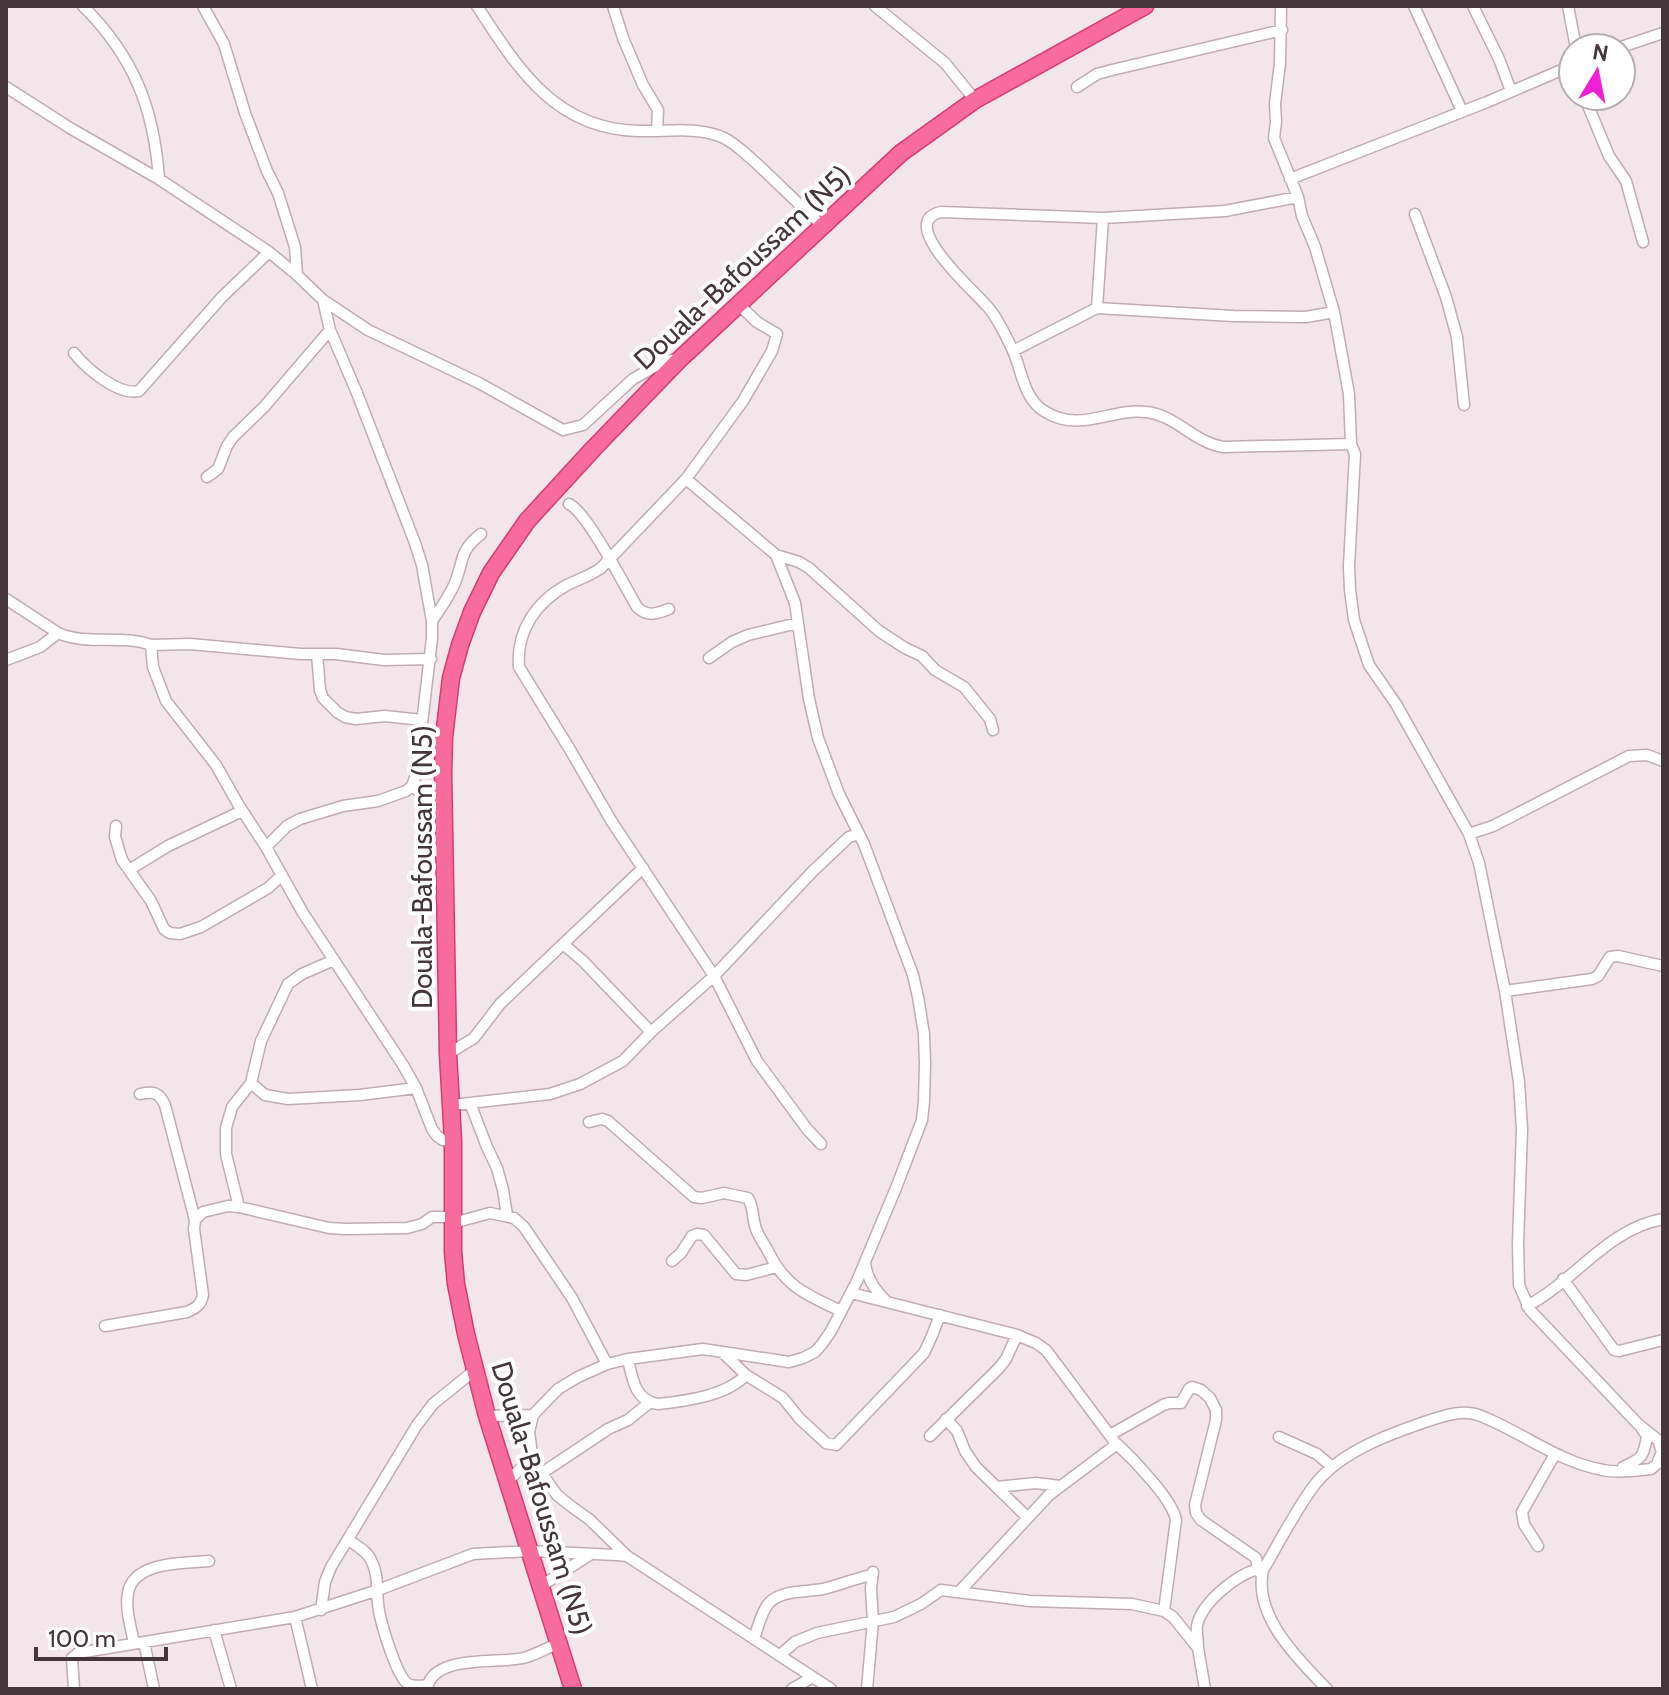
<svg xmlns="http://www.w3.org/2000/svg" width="1669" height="1695" font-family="Cabin,sans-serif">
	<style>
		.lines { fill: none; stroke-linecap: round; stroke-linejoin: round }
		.minor-casing { stroke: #c0acb4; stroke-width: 13 }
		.highway-casing { stroke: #d73b77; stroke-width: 19 }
		.minor { stroke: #fff; stroke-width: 10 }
		.highway { stroke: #f86b9d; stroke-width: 16 }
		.labels { text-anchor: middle; stroke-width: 8; stroke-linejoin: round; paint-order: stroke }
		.street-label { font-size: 28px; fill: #45363c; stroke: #fff }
	</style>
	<rect width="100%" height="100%" fill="#f2e6ea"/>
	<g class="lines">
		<defs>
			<path id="minor" d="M 83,6 C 134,57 154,108 159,179
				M 203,6 L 224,44 L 245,113 L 267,171 L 278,193 L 295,247 L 297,275
				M 477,6 C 518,69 555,129 638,131 C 667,132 695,126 722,137 C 735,143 746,154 756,163 C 779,184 800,206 823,226
				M 613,6 L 623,38 L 643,85 L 658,110 L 657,131
				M 875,6 L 945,63 L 975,100
				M 1281,6 L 1280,63 L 1275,104 L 1276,122 L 1274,138 L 1298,197 L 1302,216 L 1315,247 L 1334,312 L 1349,394 L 1351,444 L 1355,454 L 1349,566 L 1350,590 L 1354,620 L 1369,665 L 1396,704 L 1469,834 L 1479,863 L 1505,991 L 1519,1082 L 1522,1129 L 1518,1244 L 1519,1285 L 1530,1310 L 1638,1424 L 1658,1440 L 1662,1452 L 1657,1464 L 1651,1469 C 1636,1471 1617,1473 1603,1470 C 1558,1462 1522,1432 1481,1416 C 1462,1408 1440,1417 1422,1423 C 1384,1436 1337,1454 1313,1487 C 1294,1513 1279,1543 1263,1570 C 1253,1616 1298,1659 1327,1689
				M 1414,6 L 1462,111
				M 1473,6 L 1499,59 L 1511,91
				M 1568,6 L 1576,48
				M 1618,48 L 1663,33
				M 6,87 L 70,128 L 159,179 L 269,252 L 297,275 L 323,300 L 368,330 L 479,383 L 563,430 L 583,425 L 633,379 L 663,362 L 677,359
				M 1077,87 L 1097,74 L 1112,70 L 1282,30
				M 1584,96 L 1609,156 L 1626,181 L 1643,242
				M 1290,179 L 1487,102 L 1573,65
				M 1298,197 L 1225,211 L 1103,218 L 941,212 C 895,222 974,291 986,305 C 990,309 994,315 997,320 C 1003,330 1009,342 1014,353 C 1022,373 1024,398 1044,411 C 1080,434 1109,408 1146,412 C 1176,415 1193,442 1223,447 L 1351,444
				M 1415,214 L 1446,297 L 1457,337 L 1464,405
				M 738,304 L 757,322 L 777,334 L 772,351 L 743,401 L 686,479 L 601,568 C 590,576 579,579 567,585 C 536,602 516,631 519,667 L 569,748 L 612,822 L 714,976 L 757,1061 L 807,1129 L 821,1144
				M 1097,308 L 1103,218
				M 1013,351 L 1097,308 L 1233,316 L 1306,317 L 1334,312
				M 74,353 C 86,368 118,396 139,391 L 222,297 L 269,252
				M 207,477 L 218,469 L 227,446 L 233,437 L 264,407 L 330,330
				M 686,479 L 776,555 L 799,562 L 809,568 L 879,631 L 905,648 L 922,656 L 935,670 L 964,687 L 990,719 L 993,730
				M 569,504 C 587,512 624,585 637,607 C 647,617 656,614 669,609
				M 6,599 L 58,633 C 88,646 122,634 151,645 L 153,667 L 166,701 L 216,765 L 238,804 L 266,847 L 303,913 L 403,1065 L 416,1088 L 432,1129 L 437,1136 L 443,1140 L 453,1141
				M 432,621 C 440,609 449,597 455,583 C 464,560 459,551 481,534
				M 151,645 L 190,644 L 301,654 L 336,654 L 384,660 L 431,659
				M 317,654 L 320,690 L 323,698 L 337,712 L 345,717 L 356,719 L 385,716 L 422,720
				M 709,658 L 732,642 L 748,635 L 798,623
				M 6,660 L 40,647 L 58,633
				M 412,786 C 431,796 425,824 425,843 L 433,850 L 445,854
				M 116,826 L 115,837 L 122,860 L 151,901 L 164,929 L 170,933 L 180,934 L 201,927 L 268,888 L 282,875
				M 1469,834 L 1493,826 L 1629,756 L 1647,755 L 1663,761
				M 266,847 L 287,826 L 300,819 L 343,806 L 378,801 L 406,791 L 412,786 L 416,775 L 432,638 L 432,621 L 422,565 L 415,543 L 357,393 L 330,330 L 323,300
				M 129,870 L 168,846 L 242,811
				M 563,944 L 583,961 L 651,1032
				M 1505,991 L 1592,979 L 1598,976 L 1610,957 L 1618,956 L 1663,966
				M 448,1054 L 474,1038 L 500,1004 L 643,868
				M 251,1083 L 265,1095 L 288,1099 L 360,1095 L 416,1088
				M 140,1094 C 153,1091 159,1092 165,1105 L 195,1220
				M 470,1103 L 487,1147 L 497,1168 L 503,1190 L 507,1215
				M 452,1105 L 550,1094 L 580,1084 L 623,1061 L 651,1032 L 714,976 L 813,871 L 849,837 L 859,834
				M 589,1122 L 602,1119 L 608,1121 L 694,1197 L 702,1198 L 724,1193 L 748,1198 C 754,1208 752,1218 756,1229 C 759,1237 764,1244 768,1251 C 785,1287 807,1295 841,1311
				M 239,1207 L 226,1154 L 226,1128 L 232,1107 L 251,1083 L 261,1041 L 288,984 L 302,974 L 334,960
				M 453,1223 L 490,1213 L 514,1218 L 524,1227 L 572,1298 L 607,1364
				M 672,1261 L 681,1253 L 692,1236 L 697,1234 L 704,1235 L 736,1274 L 746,1275 L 777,1267
				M 865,1263 C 867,1279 875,1290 886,1301
				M 1563,1279 L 1614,1350 L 1619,1351 L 1663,1340
				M 851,1293 L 1017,1335 L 1036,1343 L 1046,1350 L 1114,1441
				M 1527,1306 C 1575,1281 1607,1229 1663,1219
				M 105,1326 L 187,1312 C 196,1308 201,1305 203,1295 L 194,1229 L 195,1220 L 203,1212 L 228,1206 L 239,1207 L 329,1228 L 346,1229 L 407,1228 L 422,1224 L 432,1217 L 453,1217
				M 722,1352 L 746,1375 L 783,1398 L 799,1418 L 826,1443 L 836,1445 L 924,1353 L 931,1338 L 940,1315
				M 628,1359 C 632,1378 635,1401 658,1404 C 686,1401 726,1396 746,1375
				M 487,1416 L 533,1415
				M 946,1419 L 957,1431 L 965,1451 L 976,1467 L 1027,1517
				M 1110,1435 L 1163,1405 L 1169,1403 L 1181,1403 L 1189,1389 L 1192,1387 L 1201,1390 L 1210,1398 L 1216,1410 L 1216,1420 L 1195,1505 L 1196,1513 L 1201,1520 L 1256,1558 L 1258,1569
				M 930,1436 L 999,1368 L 1006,1359 L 1017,1335
				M 1279,1437 L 1317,1454 L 1332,1467
				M 1623,1467 C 1642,1459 1644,1456 1647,1436 L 1642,1429
				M 542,1473 L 608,1429 L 628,1420 L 649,1403
				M 507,1482 L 520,1469 L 533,1461
				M 997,1487 L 1036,1483 L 1060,1486
				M 348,1540 C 357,1546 367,1551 371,1560 C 379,1575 376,1588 378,1603 C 379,1618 396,1676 408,1684 C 414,1687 420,1686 427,1685
				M 1538,1546 L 1524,1524 L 1522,1512 L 1555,1454 L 1550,1451
				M 627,1556 L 589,1519 L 572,1507 L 557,1495 L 533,1461 L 529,1432 L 533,1415 L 558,1389 L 578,1377 L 607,1364 L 628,1359 L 703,1349 L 789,1362 L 803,1358 L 815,1352 L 822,1344 L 831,1331 L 857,1281 L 896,1188 L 922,1120 L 924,1101 L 925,1064 L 924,1034 L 918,997 L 913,975 L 864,844 L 839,794 L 818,738 L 809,699 L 795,603 L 776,555
				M 541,1586 L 591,1554
				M 960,1591 L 1049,1495 L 1117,1444 C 1133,1459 1173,1500 1176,1520 L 1164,1611
				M 321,1610 L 325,1582 L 331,1567 L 417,1425 L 433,1404 L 475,1370
				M 295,1617 L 312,1689
				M 214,1630 L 231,1689
				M 754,1638 C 758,1628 761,1612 769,1603 C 781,1590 806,1592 823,1589 C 839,1585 854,1579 871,1575
				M 144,1642 L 154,1689
				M 134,1643 C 131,1628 125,1609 128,1593 C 133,1561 185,1563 209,1561
				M 1198,1646 C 1198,1639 1196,1632 1197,1626 C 1201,1603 1236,1575 1258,1569 L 1261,1574
				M 780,1655 L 795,1642 L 817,1633 L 894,1617 L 921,1604 L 941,1590 L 1030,1601 L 1132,1604 L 1164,1611 L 1173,1617 L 1198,1648 L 1205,1689
				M 74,1689 L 72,1658 L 78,1653 L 295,1617 L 378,1590 L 473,1554 L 530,1551 L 617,1555 L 627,1556 L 831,1689
				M 427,1689 C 432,1654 497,1664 523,1658 C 536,1655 547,1647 559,1644
				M 792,1689 L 813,1677
				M 867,1689 L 873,1621 L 871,1588 L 873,1572"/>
			<path id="highway" d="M 573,1689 L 487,1416 L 466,1334 L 456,1284 L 453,1252 L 453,1141 L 448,1054 L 443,773 L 444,737 L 451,678 L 460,645 L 472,612 L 491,573 L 527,521 L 593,449 L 680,359 L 901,153 L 975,100 L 1145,6"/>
		</defs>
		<use href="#minor" class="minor-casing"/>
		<use href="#highway" class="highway-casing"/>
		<use href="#minor" class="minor"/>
		<use href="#highway" class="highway"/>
	</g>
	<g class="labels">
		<g class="street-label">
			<text transform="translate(742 267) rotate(-43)" y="10">Douala-Bafoussam (N5)</text>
			<text transform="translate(422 867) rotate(-90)" y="10">Douala-Bafoussam (N5)</text>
			<text transform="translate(542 1498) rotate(73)" y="10">Douala-Bafoussam (N5)</text>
		</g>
	</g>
	<rect width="1669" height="1695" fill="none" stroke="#45363c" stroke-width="16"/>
	<g transform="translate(1597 72) rotate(10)"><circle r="38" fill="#ffffff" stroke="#b5afb1" stroke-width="2"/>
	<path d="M0-6L14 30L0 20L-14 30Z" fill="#f21ed5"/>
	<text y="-12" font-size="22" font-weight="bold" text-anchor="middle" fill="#45363c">N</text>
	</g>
	<path d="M36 1647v12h130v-12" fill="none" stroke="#45363c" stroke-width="4"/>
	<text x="48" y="1647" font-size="24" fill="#45363c" stroke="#ffffff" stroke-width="6" paint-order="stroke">100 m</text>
</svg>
